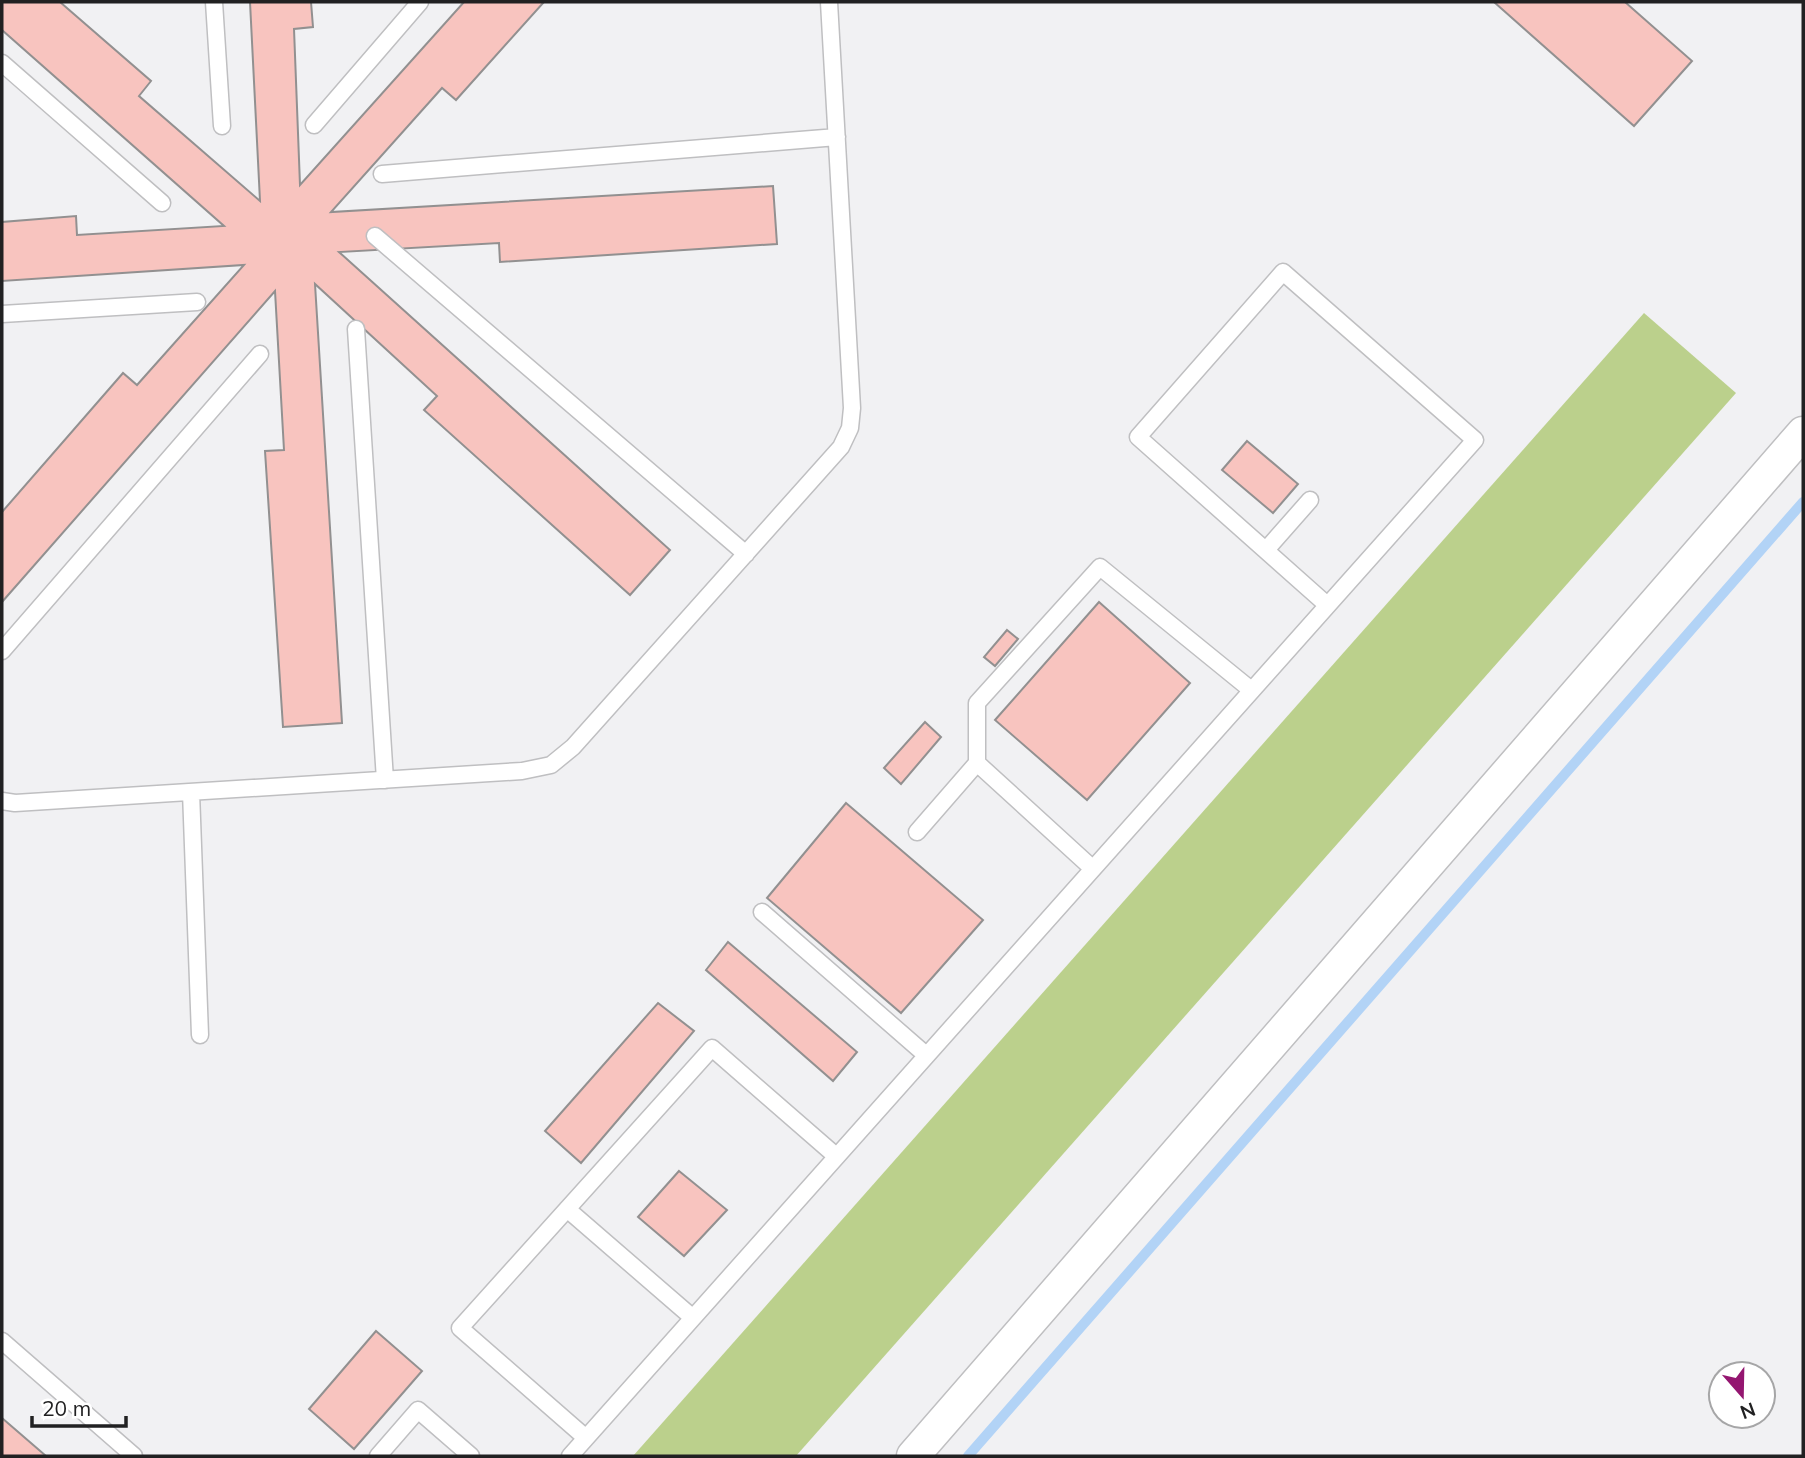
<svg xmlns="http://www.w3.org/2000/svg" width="1805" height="1458" font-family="Mulish,sans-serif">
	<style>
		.green { fill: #bbd08c }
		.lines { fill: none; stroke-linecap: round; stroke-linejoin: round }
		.stream { stroke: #b2d3f6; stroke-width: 10 }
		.building { fill: #f8c4bf; stroke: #929090; stroke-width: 2 }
		.lane-casing { stroke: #bfbfc1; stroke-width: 19 }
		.street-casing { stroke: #bfbfc1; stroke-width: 35 }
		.lane { stroke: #fff; stroke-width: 16 }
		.street { stroke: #fff; stroke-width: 32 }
	</style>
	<rect width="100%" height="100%" fill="#f1f1f3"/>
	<path class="green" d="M 1644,313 L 1736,393 L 796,1456 L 633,1456 Z"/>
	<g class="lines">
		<path class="stream" d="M 968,1456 L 1803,502"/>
	</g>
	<path class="building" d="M 2,2 L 60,2 L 151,81 L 139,96 L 260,201 L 250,2 L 311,2 L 313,27 L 294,29 L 300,185 L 464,2 L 544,2 L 456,100 L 442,88 L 331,212 L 773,186 L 777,244 L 500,262 L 499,243 L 339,252 L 670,550 L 630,595 L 424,410 L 437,396 L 315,284 L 342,723 L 283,727 L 265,451 L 284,450 L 275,291 L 2,602 L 2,512 L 123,373 L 137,385 L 244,265 L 2,281 L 2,222 L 76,216 L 77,235 L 224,226 L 2,30 Z
		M 1494,2 L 1625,2 L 1692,61 L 1634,126 Z
		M 1247,441 L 1298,484 L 1273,513 L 1222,470 Z
		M 1099,602 L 1190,683 L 1087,800 L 995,720 Z
		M 1007,630 L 1018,639 L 995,666 L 984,657 Z
		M 925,722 L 941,737 L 901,784 L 884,768 Z
		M 846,803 L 983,920 L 901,1013 L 767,898 Z
		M 728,942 L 857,1052 L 833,1081 L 706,970 Z
		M 658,1003 L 694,1031 L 581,1163 L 545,1131 Z
		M 679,1171 L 727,1210 L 684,1256 L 638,1217 Z
		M 376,1331 L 422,1371 L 354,1449 L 309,1409 Z
		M 2,1418 L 46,1456 L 2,1456 Z"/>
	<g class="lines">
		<defs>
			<path id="lane" d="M 214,2 L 222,126
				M 2,63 L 162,203
				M 314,125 L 420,2
				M 382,174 L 837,137
				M 375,236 L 746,554
				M 2,314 L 197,302
				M 356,329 L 385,780
				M 1266,550 L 1310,500
				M 2,651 L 260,354
				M 977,763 L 977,703 L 1100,567 L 1250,689
				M 191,792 L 200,1035
				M 2,801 L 15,803 L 522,771 L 551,765 L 573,747 L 841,447 L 850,428 L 852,408 L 829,2
				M 917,832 L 977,763 L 1092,868
				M 762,912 L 926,1055
				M 567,1209 L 693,1318
				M 2,1341 L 134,1456
				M 586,1438 L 460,1328 L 712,1048 L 836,1156
				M 378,1456 L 418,1410 L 471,1456
				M 570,1456 L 1475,440 L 1283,272 L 1138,437 L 1326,604"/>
			<path id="street" d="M 913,1456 L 1803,433"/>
		</defs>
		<use href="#lane" class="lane-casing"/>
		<use href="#street" class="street-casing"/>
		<use href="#lane" class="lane"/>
		<use href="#street" class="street"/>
	</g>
	<rect width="1805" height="1458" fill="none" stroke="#212122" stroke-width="7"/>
	<g transform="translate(1742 1395) rotate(160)"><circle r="33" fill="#ffffff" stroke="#a6a6a7" stroke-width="2"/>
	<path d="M0-5L12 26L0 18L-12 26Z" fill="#941670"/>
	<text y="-10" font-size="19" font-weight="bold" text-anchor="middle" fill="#212122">N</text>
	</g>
	<path d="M32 1416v10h94v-10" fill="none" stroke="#212122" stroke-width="3.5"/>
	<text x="42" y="1416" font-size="21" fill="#212122" stroke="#ffffff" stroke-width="5" paint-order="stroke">20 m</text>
</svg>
